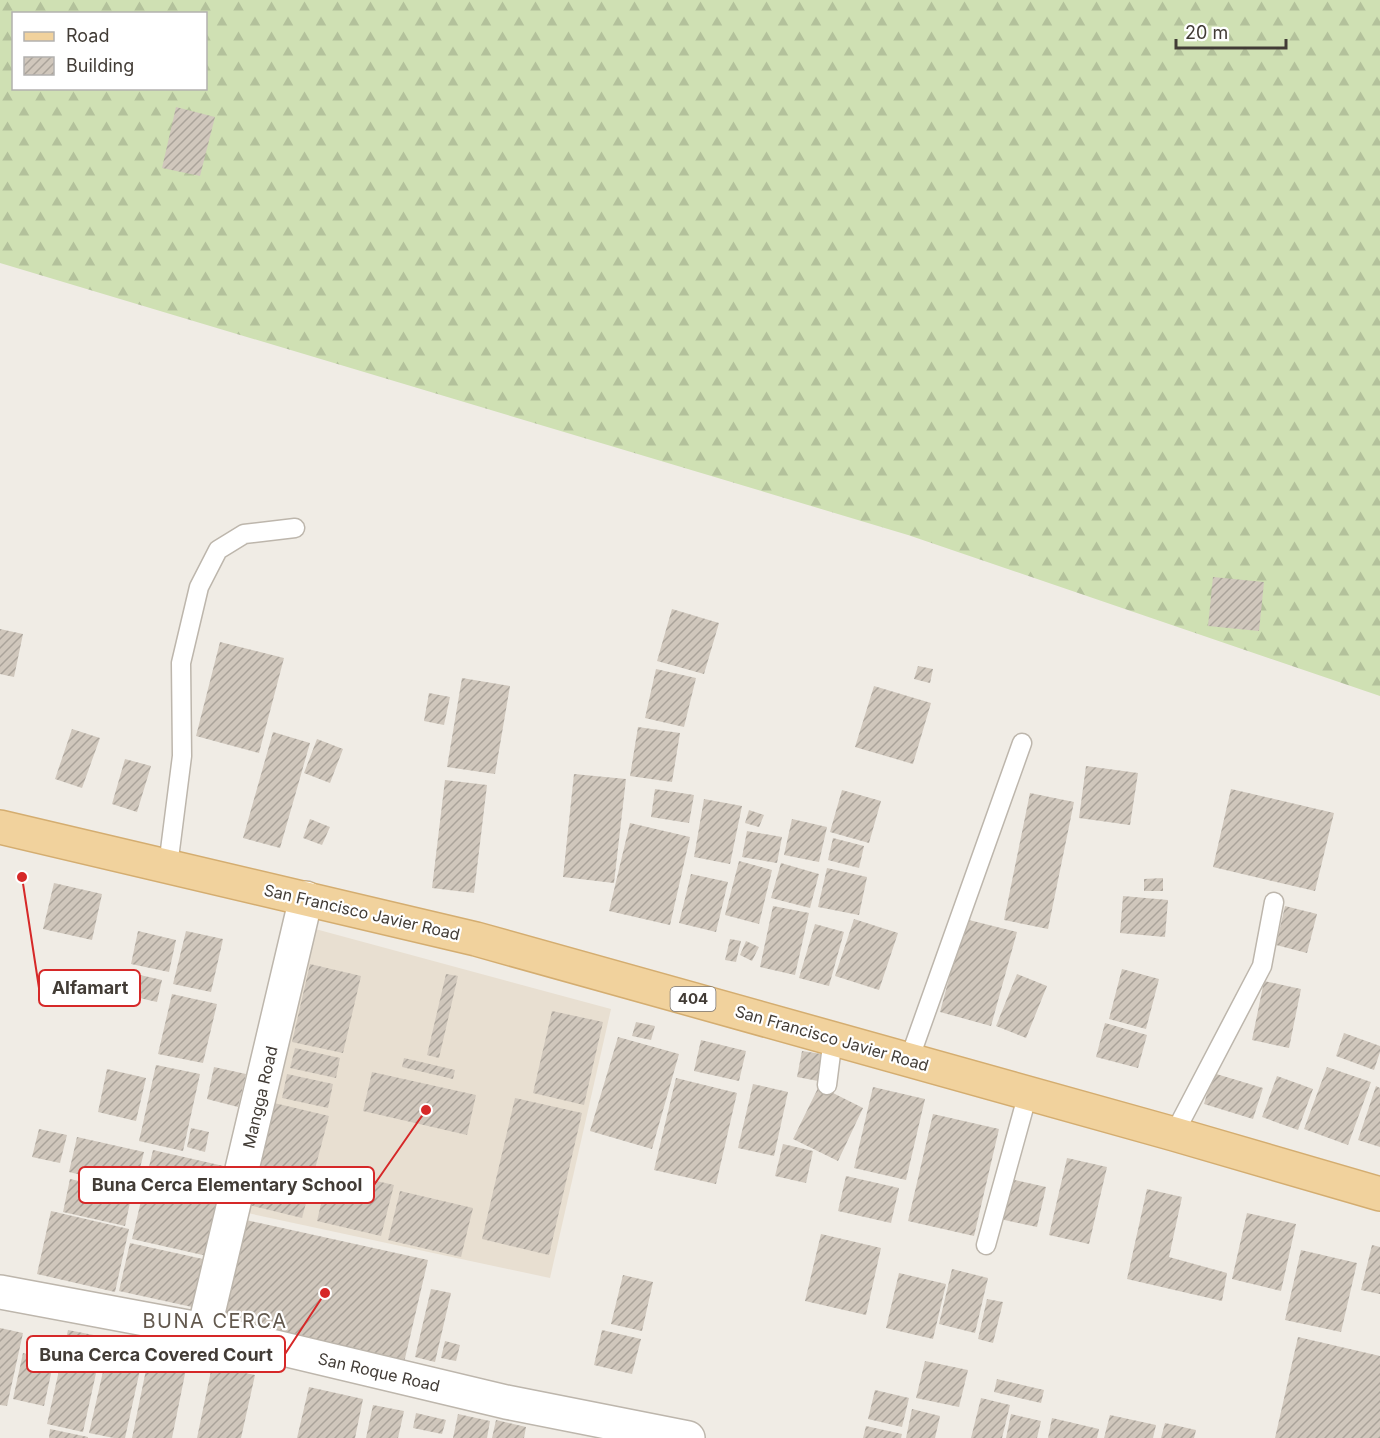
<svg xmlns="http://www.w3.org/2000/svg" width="1380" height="1438" font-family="Inter,sans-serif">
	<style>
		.education { fill: #e8dfd1 }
		.forest { fill: url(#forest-firs); fill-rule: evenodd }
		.building { fill: url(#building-hatch) }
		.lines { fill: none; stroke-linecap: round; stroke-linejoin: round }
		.lane-casing { stroke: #bdb6ac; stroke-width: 21 }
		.street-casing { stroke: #bdb6ac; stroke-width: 36 }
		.primary-casing { stroke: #d4ad70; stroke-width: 36 }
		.lane { stroke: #fff; stroke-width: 18 }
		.street { stroke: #fff; stroke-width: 33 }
		.primary { stroke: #f1d29d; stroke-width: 33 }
		.labels { text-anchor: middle; stroke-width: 4.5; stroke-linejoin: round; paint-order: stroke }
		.shield { fill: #fff; stroke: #7b7672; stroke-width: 1.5 }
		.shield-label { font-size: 15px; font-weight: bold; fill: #423c36 }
		.street-label { font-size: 16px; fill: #423c36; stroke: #fff }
		.quarter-label { font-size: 20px; letter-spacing: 1.5px; fill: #63594e; stroke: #fff }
		.leader { fill: none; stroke: #d62828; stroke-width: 2 }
		.callout-dot { fill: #d62828; stroke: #fff; stroke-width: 2 }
		.callout { fill: #fff; stroke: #d62828; stroke-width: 2 }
		.callout-label { font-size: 18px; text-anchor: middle; font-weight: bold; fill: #423c36 }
	</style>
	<defs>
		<pattern id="forest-firs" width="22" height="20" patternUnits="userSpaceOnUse" patternTransform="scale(1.5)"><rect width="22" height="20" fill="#cfe0b3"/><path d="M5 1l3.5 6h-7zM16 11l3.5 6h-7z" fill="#b3c19b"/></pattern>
		<pattern id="building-hatch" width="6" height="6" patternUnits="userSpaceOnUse" patternTransform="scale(1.5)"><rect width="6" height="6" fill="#d0c7bc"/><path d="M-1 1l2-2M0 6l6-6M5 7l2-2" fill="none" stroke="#aaa39a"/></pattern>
	</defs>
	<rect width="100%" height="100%" fill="#f0ece5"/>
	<path class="education" d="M 308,927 L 611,1009 L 550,1278 L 238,1211 Z"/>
	<path class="forest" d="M 0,0 L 1380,0 L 1380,696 L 908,535 L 0,263 ZM 14,14 L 206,14 L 206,88 L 14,88 Z"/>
	<path class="building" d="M 176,107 L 215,117 L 200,176 L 162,168 Z
		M 1213,577 L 1264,582 L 1259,631 L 1208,626 Z
		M 672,609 L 719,623 L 704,674 L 657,661 Z
		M 0,629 L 23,634 L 14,677 L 0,674 Z
		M 220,642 L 284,658 L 259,753 L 196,736 Z
		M 918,666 L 933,669 L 930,683 L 914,679 Z
		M 656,669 L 696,678 L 684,727 L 645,718 Z
		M 462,678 L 510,686 L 495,774 L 447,767 Z
		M 874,686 L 931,703 L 913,764 L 855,747 Z
		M 429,693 L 450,697 L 444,725 L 424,721 Z
		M 638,727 L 680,733 L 672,782 L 630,776 Z
		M 72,729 L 100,738 L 82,788 L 55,779 Z
		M 273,732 L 310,743 L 280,848 L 243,838 Z
		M 317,739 L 343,749 L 330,783 L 304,773 Z
		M 125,759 L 151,766 L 137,812 L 112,804 Z
		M 1086,766 L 1138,773 L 1130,825 L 1079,818 Z
		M 574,774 L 626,779 L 614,883 L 563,877 Z
		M 445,780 L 487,785 L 474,893 L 432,888 Z
		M 655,789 L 694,795 L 689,823 L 651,817 Z
		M 1231,789 L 1334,813 L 1315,891 L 1213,867 Z
		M 842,790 L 881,801 L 869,843 L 830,832 Z
		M 1030,793 L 1074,802 L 1048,929 L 1004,920 Z
		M 704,799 L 742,806 L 730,864 L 694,857 Z
		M 749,810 L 764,815 L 759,827 L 745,823 Z
		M 310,819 L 330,827 L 322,845 L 303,838 Z
		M 792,819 L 827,827 L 819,862 L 784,855 Z
		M 630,823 L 690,837 L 670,925 L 609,911 Z
		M 747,831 L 782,837 L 777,863 L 742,857 Z
		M 833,838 L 864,846 L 859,868 L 828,860 Z
		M 739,861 L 772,870 L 759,924 L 725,915 Z
		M 781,863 L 819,874 L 810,908 L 771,898 Z
		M 827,868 L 867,877 L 859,915 L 818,907 Z
		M 691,874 L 728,882 L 716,932 L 679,923 Z
		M 1163,878 L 1163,891 L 1144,891 L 1144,879 Z
		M 54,883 L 102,894 L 92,940 L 43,929 Z
		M 1123,896 L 1168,900 L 1165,937 L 1120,933 Z
		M 773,906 L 809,913 L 795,975 L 760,967 Z
		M 1285,906 L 1317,914 L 1307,953 L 1276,945 Z
		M 854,919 L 898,933 L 879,990 L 835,976 Z
		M 965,919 L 1017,932 L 991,1026 L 940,1012 Z
		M 815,924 L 844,932 L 829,986 L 799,978 Z
		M 138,931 L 176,940 L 169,972 L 131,964 Z
		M 186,931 L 223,939 L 211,992 L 173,984 Z
		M 730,939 L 741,941 L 736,962 L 725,960 Z
		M 746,941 L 759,947 L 752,961 L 740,955 Z
		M 310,964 L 361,976 L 343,1053 L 292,1042 Z
		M 1122,969 L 1159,979 L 1146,1029 L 1109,1019 Z
		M 127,972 L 162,980 L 157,1002 L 122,994 Z
		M 446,974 L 458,976 L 439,1058 L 427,1055 Z
		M 1017,974 L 1047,986 L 1026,1038 L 996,1026 Z
		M 1264,981 L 1301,989 L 1289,1048 L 1252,1040 Z
		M 172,994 L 217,1004 L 203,1063 L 158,1054 Z
		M 552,1011 L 603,1022 L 584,1105 L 533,1093 Z
		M 636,1022 L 655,1026 L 651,1040 L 632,1036 Z
		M 1105,1023 L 1147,1035 L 1138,1068 L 1096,1057 Z
		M 1344,1033 L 1380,1046 L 1380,1052 L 1374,1070 L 1336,1056 Z
		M 618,1037 L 679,1054 L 652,1149 L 590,1131 Z
		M 701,1040 L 746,1051 L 739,1081 L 694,1071 Z
		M 295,1048 L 340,1058 L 336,1078 L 290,1068 Z
		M 802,1051 L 822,1054 L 818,1081 L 797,1077 Z
		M 404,1058 L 455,1070 L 453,1079 L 402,1067 Z
		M 156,1065 L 200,1074 L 183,1151 L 139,1141 Z
		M 214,1067 L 246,1074 L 238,1107 L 207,1099 Z
		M 1327,1067 L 1371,1082 L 1348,1145 L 1304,1129 Z
		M 107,1069 L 146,1078 L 136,1121 L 98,1112 Z
		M 372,1072 L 476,1095 L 467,1135 L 363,1111 Z
		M 1213,1073 L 1263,1088 L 1253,1119 L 1204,1104 Z
		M 287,1074 L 333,1084 L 328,1108 L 282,1098 Z
		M 1277,1076 L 1313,1089 L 1298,1130 L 1262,1117 Z
		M 676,1078 L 737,1093 L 716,1184 L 654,1170 Z
		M 753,1084 L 788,1092 L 774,1156 L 738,1148 Z
		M 819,1086 L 863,1108 L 838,1161 L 793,1139 Z
		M 1376,1086 L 1380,1088 L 1380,1147 L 1358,1140 Z
		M 873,1087 L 925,1099 L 906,1180 L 854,1168 Z
		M 515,1098 L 582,1113 L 549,1255 L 482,1239 Z
		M 270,1102 L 329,1116 L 302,1218 L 245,1204 Z
		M 933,1114 L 999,1129 L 974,1236 L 908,1221 Z
		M 191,1128 L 209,1132 L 205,1152 L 187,1147 Z
		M 39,1129 L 67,1135 L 60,1163 L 32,1157 Z
		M 77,1137 L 144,1152 L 135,1188 L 69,1172 Z
		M 783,1144 L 813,1151 L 806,1183 L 775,1176 Z
		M 153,1150 L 228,1167 L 207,1256 L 132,1239 Z
		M 1067,1158 L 1107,1167 L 1089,1244 L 1049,1235 Z
		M 329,1170 L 394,1185 L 381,1236 L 317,1221 Z
		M 846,1176 L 899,1188 L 891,1223 L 838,1211 Z
		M 70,1179 L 132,1193 L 125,1226 L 63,1212 Z
		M 1010,1179 L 1046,1187 L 1037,1227 L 1000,1219 Z
		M 1147,1189 L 1182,1197 L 1169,1257 L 1227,1273 L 1222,1301 L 1127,1279 Z
		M 400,1191 L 473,1208 L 461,1257 L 388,1240 Z
		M 51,1211 L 129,1229 L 115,1292 L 37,1274 Z
		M 1247,1213 L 1296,1224 L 1281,1291 L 1232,1279 Z
		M 246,1220 L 428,1260 L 403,1367 L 222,1326 Z
		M 821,1234 L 881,1248 L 866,1315 L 805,1301 Z
		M 130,1243 L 203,1259 L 192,1307 L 119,1291 Z
		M 1372,1245 L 1380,1247 L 1380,1294 L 1361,1290 Z
		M 1301,1250 L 1357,1263 L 1341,1332 L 1285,1320 Z
		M 952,1269 L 988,1278 L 975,1333 L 939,1324 Z
		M 899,1273 L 946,1284 L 933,1339 L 886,1328 Z
		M 623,1275 L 653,1282 L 642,1331 L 611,1324 Z
		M 431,1289 L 451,1293 L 435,1362 L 415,1357 Z
		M 987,1299 L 1003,1302 L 993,1343 L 978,1339 Z
		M 0,1328 L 23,1333 L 7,1406 L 0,1405 Z
		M 68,1330 L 104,1337 L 83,1432 L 47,1424 Z
		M 602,1330 L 641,1339 L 632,1374 L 594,1365 Z
		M 1298,1337 L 1380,1356 L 1380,1438 L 1275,1438 Z
		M 445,1341 L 460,1345 L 456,1361 L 441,1358 Z
		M 23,1353 L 54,1360 L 44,1406 L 13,1399 Z
		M 148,1360 L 186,1369 L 172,1438 L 132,1438 Z
		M 925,1361 L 968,1370 L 959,1407 L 916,1398 Z
		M 105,1363 L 140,1370 L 125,1438 L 114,1438 L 89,1433 Z
		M 212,1366 L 255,1375 L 241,1438 L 197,1438 Z
		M 997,1379 L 1044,1390 L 1041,1403 L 994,1392 Z
		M 309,1387 L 363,1399 L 355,1438 L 297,1438 Z
		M 875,1390 L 909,1398 L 902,1427 L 868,1419 Z
		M 981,1398 L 1010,1405 L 1002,1438 L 971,1438 Z
		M 373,1405 L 404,1411 L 398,1438 L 366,1438 Z
		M 912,1409 L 940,1416 L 935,1438 L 906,1438 Z
		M 416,1413 L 446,1420 L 442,1434 L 413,1428 Z
		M 458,1414 L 490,1421 L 487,1438 L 453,1438 Z
		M 1011,1414 L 1041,1421 L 1037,1438 L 1006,1438 Z
		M 1110,1415 L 1156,1425 L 1153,1438 L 1104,1438 Z
		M 1052,1418 L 1099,1429 L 1097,1438 L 1048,1438 Z
		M 496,1420 L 526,1427 L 524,1438 L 492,1438 Z
		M 1165,1423 L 1196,1430 L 1194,1438 L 1161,1438 Z
		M 866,1426 L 902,1434 L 901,1438 L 863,1438 Z
		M 50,1429 L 88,1437 L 88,1438 L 49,1438 Z"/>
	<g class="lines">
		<defs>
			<path id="lane" d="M 168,866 L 182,756 L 181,663 L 199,587 L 218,550 L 244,534 L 295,528
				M 909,1060 L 1022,743
				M 827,1085 L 833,1038
				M 1174,1134 L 1262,966 L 1274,902
				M 986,1245 L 1028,1093"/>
			<path id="street" d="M 0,1292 L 204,1330 L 506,1402 L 688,1438
				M 204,1330 L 306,898"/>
			<path id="primary" d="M 0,827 L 476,939 L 1174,1134 L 1380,1194"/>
		</defs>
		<use href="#lane" class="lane-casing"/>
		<use href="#street" class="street-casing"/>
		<use href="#primary" class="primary-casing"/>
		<use href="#lane" class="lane"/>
		<use href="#street" class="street"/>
		<use href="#primary" class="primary"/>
	</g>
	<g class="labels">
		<rect class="shield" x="670.5" y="987" width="45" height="24" rx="4.5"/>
		<g class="shield-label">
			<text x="693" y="1004">404</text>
		</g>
		<g class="street-label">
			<text transform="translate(362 912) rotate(13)" y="6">San Francisco Javier Road</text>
			<text transform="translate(832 1038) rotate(16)" y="6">San Francisco Javier Road</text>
			<text transform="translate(260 1097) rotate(-77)" y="6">Mangga Road</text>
			<text transform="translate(379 1372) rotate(13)" y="6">San Roque Road</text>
		</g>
		<g class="quarter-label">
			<text x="215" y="1328">BUNA CERCA</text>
		</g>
	</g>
	<path class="leader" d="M22 877L39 988M426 1110L374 1185M325 1293L285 1354"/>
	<g class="callout-dot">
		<circle cx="22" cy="877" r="6"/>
		<circle cx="426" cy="1110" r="6"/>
		<circle cx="325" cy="1293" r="6"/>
	</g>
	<g class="callout">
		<rect x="39" y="970" width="101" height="36" rx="6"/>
		<rect x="79" y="1167" width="295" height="36" rx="6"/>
		<rect x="27" y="1336" width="258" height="36" rx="6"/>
	</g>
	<g class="callout-label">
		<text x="90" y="994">Alfamart</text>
		<text x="227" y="1191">Buna Cerca Elementary School</text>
		<text x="156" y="1361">Buna Cerca Covered Court</text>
	</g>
	<rect x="12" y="12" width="195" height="78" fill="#ffffff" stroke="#b3b1af" stroke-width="1.5"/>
	<rect x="24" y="32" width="30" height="9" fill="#f1d29d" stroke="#b3b1af" stroke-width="1.5"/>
	<text x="66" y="42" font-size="18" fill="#423c36">Road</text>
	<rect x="24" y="57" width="30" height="18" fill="url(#building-hatch)" stroke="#b3b1af" stroke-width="1.5"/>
	<text x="66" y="72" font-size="18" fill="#423c36">Building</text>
	<path d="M1176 39v9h110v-9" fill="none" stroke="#423c36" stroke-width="3"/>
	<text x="1185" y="39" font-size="18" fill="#423c36" stroke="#ffffff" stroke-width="4.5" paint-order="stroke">20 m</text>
</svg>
